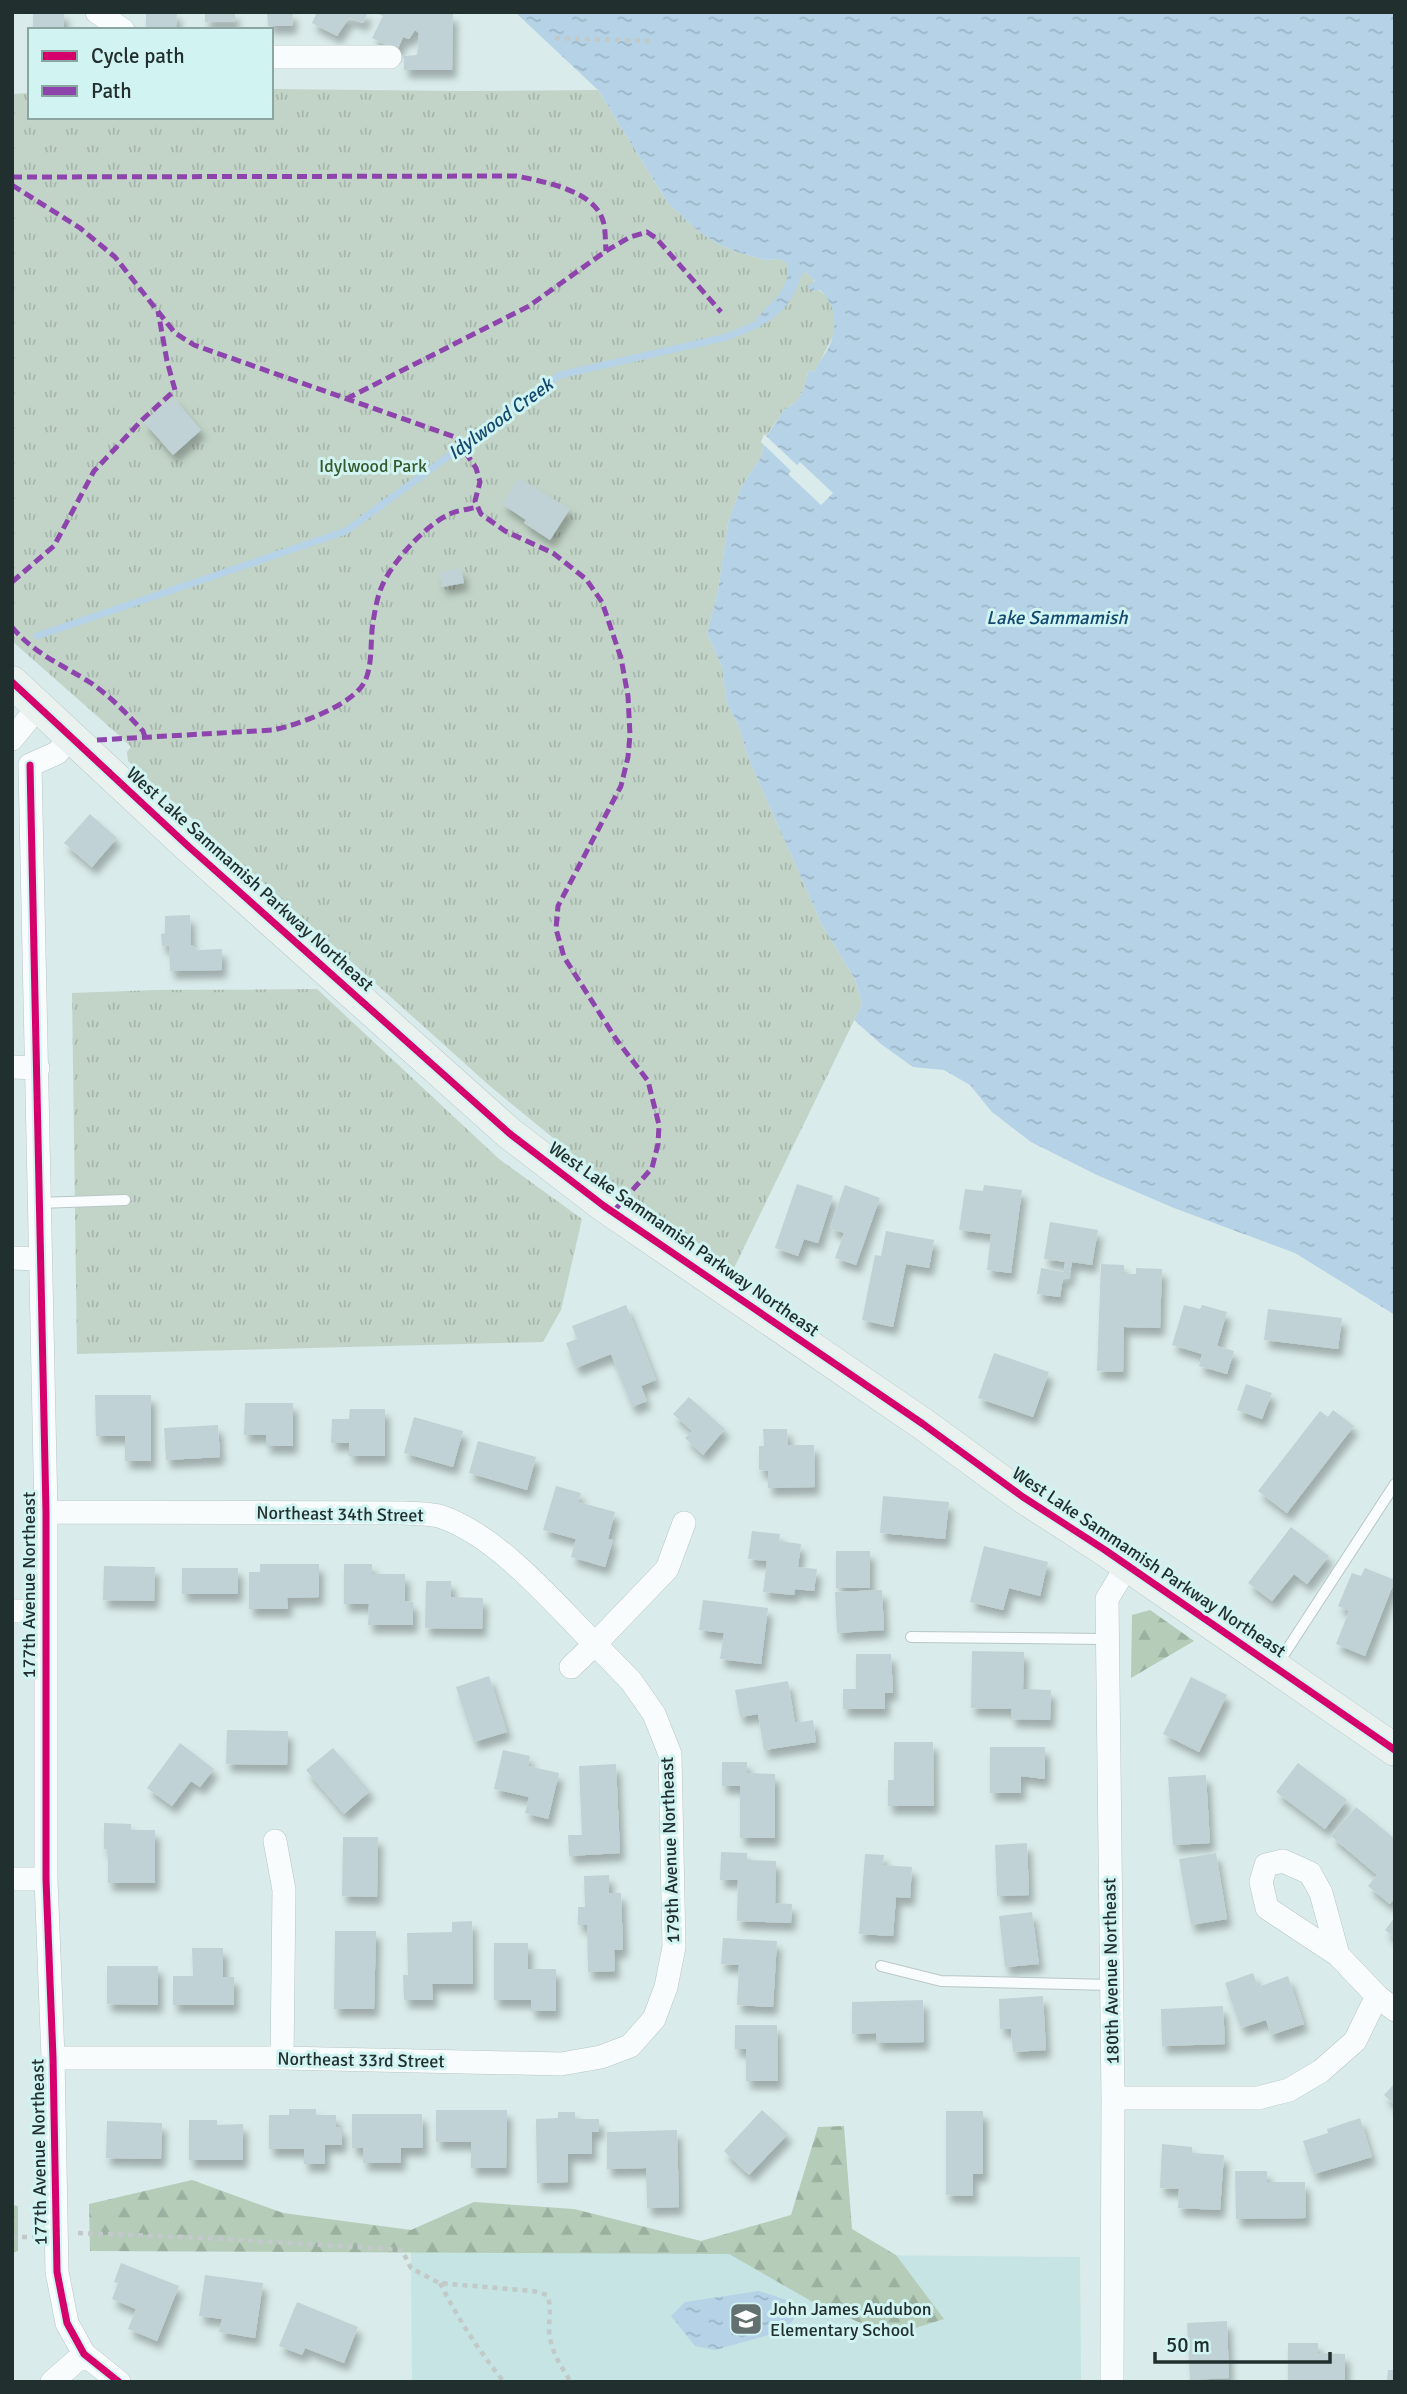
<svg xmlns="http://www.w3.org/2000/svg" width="1407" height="2394" font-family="Signika,sans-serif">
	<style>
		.built { fill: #c5e4e3 }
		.forest { fill: url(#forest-firs) }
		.park { fill: url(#park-tufts) }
		.water { fill: url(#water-ripples) }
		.pier { fill: #d9ebea }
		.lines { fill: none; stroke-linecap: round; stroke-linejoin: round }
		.stream { stroke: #b5d2e6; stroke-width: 7 }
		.building { fill: #c0d2d5; filter: url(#shadow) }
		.lane-casing { stroke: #b8c6c6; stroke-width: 12 }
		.street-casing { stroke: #b8c6c6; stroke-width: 24 }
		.secondary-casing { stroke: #b8c6c6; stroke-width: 33 }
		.path { stroke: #c1c9c9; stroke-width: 4.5; stroke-dasharray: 5 5; stroke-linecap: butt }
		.lane { stroke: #f9fcfc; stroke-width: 10 }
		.street { stroke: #f9fcfc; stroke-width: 23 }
		.secondary { stroke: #eaf2f0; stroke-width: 32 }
		.quiet { stroke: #8e44ad; stroke-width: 5; stroke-dasharray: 10 5; stroke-linecap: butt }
		.cycleway-casing { stroke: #d1f3f1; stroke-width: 11 }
		.cycleway { stroke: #d6006c; stroke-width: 7 }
		.labels { text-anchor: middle; stroke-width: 6; stroke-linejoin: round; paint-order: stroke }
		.park-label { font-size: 18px; fill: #34592c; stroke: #d1f3f1 }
		.street-label { font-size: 18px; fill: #222f2f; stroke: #d1f3f1 }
		.poi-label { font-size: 18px; fill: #222f2f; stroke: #d1f3f1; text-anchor: start }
		.water-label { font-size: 19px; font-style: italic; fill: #14496f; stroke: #d1f3f1 }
	</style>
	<defs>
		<pattern id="forest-firs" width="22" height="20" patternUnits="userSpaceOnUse" patternTransform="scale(1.75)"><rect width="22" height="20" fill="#b5ccb9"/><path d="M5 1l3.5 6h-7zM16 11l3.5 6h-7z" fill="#9bb09f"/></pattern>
		<pattern id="park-tufts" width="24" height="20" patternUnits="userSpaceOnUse" patternTransform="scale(1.75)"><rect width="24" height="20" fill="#c2d4c8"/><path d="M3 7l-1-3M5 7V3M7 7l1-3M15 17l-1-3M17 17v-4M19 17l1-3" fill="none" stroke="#a6b6ac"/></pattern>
		<pattern id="water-ripples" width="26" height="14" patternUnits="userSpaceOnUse" patternTransform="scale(1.75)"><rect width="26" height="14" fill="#b5d2e6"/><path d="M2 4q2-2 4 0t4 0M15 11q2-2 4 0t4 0" fill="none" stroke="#9bb5c6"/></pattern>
		<filter id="shadow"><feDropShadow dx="4.5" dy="8" stdDeviation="3.5" flood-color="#0004"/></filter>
	</defs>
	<rect width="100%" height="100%" fill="#d9ebea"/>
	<path class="built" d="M 411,2251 L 1080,2257 L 1081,2382 L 412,2382 Z"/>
	<path class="forest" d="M 1150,1610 L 1194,1641 L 1131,1678 L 1132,1615 Z
		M 844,2126 L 852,2229 L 896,2255 L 944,2319 L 890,2336 L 811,2301 L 729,2254 L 90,2251 L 89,2204 L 192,2180 L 283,2213 L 411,2230 L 474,2202 L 574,2209 L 701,2241 L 791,2215 L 818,2127 Z
		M 12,2205 L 18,2206 L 18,2251 L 12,2253 Z"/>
	<path class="park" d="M 271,89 L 458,91 L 598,90 L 668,203 L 698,231 L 718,244 L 740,253 L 766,260 L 780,259 L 804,271 L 813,279 L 817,289 L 831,299 L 836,321 L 833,336 L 815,371 L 808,372 L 804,389 L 797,401 L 784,410 L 765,438 L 761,457 L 743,484 L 729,518 L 718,591 L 707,633 L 722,667 L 727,704 L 737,722 L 750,762 L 823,927 L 855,979 L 862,1004 L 734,1268 L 595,1172 L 491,1087 L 128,761 L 127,752 L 131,747 L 122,738 L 12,641 L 12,94 L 30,93 L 30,117 L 271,117 Z
		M 317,989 L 499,1159 L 582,1219 L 561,1310 L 543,1342 L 77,1354 L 72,993 L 155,990 Z"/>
	<path class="water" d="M 515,12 L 1395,12 L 1395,1315 L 1295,1253 L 1174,1208 L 1097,1175 L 1031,1142 L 992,1112 L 970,1085 L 944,1070 L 913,1067 L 881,1044 L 854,1020 L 862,1004 L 855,979 L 823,927 L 750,762 L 737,722 L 727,704 L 722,667 L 707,633 L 718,591 L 729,518 L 743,484 L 761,457 L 765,439 L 784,410 L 797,401 L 804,389 L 808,372 L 815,371 C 818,362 825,355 829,347 C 838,327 836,304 820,290 L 813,291 L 807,287 L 815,281 L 804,271 C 800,277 798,285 795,292 C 785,310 770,325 750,328 C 763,304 790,297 788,264 L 780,259 L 766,260 L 740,253 L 718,244 L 698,231 L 668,203 L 598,90 Z
		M 759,2291 L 787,2300 L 797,2314 L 786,2330 L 715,2350 L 695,2346 L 671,2316 L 685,2302 Z"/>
	<path class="pier" d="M 764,434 L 797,465 L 800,462 L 833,493 L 821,505 L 788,474 L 791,471 L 761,442 Z"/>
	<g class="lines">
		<path class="stream" d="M 37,636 L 346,531 L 560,375 L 727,337 L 758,324"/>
	</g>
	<path class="building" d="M 33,12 L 64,12 L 64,30 L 33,30 Z
		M 146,12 L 177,12 L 176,29 L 146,28 Z
		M 205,12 L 235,12 L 235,22 L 205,22 Z
		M 267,12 L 293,12 L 292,26 L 268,26 Z
		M 317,12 L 368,12 L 363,23 L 349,18 L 337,36 L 312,23 Z
		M 374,12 L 453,14 L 452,70 L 404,70 L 404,56 L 417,55 L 419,33 L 415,30 L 409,39 L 403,37 L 397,51 L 372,38 L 383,16 Z
		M 173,397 L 201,430 L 173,455 L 144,422 Z
		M 519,478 L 570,509 L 550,540 L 524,523 L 526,520 L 502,504 Z
		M 461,568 L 464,583 L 442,587 L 439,572 Z
		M 90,814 L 117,838 L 92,867 L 64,843 Z
		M 190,915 L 191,945 L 198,950 L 222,949 L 222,970 L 170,971 L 169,946 L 162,946 L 161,934 L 165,933 L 165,916 Z
		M 797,1184 L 833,1196 L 818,1243 L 804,1239 L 798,1256 L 775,1248 Z
		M 845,1185 L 880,1198 L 856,1265 L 835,1258 L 844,1233 L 830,1228 Z
		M 984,1185 L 1022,1190 L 1011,1273 L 987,1270 L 991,1234 L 959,1230 L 965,1189 L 983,1191 Z
		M 1050,1222 L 1098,1230 L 1092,1265 L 1072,1262 L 1069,1279 L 1063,1278 L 1060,1297 L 1037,1294 L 1041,1268 L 1064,1272 L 1065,1262 L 1044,1259 Z
		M 886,1231 L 934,1240 L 929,1268 L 906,1264 L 893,1327 L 862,1320 L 875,1255 L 881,1256 Z
		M 1101,1264 L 1124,1265 L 1124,1274 L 1136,1274 L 1136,1268 L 1162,1269 L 1160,1328 L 1124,1327 L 1123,1372 L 1097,1371 Z
		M 626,1305 L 656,1380 L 641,1386 L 647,1401 L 632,1407 L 611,1354 L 576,1368 L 566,1343 L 577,1339 L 572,1326 Z
		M 1184,1305 L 1200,1309 L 1202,1305 L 1227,1312 L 1217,1346 L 1234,1351 L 1227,1374 L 1199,1366 L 1202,1354 L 1172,1345 Z
		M 1268,1309 L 1342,1318 L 1338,1349 L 1264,1340 Z
		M 994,1353 L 1049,1372 L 1033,1417 L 978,1398 Z
		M 1246,1384 L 1272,1393 L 1262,1419 L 1237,1410 Z
		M 95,1395 L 151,1395 L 151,1461 L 125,1461 L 125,1436 L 96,1436 Z
		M 689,1397 L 725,1429 L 703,1455 L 685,1438 L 692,1431 L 673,1414 Z
		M 245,1403 L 293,1403 L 293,1446 L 266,1446 L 266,1435 L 244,1435 Z
		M 350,1409 L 385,1409 L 385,1456 L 349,1456 L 349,1443 L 331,1443 L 332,1419 L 349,1419 Z
		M 1333,1410 L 1354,1426 L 1287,1513 L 1258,1491 L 1320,1411 L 1328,1417 Z
		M 414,1417 L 463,1431 L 453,1467 L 404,1453 Z
		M 218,1425 L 220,1457 L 166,1460 L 164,1428 Z
		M 763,1429 L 787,1429 L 788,1445 L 814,1445 L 815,1487 L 768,1488 L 768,1471 L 759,1470 L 759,1446 L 764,1446 Z
		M 478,1441 L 536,1457 L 527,1490 L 469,1473 Z
		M 556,1486 L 581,1493 L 578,1502 L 615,1512 L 608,1539 L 613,1540 L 605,1567 L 571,1557 L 576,1539 L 543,1530 Z
		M 883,1496 L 949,1502 L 945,1539 L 880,1533 Z
		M 1291,1527 L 1329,1556 L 1307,1584 L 1294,1574 L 1272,1601 L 1248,1583 Z
		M 752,1531 L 780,1534 L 779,1541 L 801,1544 L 798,1567 L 817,1569 L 814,1591 L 795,1589 L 794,1595 L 763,1592 L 767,1561 L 748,1559 Z
		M 984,1546 L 1048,1562 L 1040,1596 L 1009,1588 L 1003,1610 L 970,1602 Z
		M 836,1551 L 870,1551 L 870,1588 L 836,1588 Z
		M 260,1564 L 319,1564 L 319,1597 L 287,1598 L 288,1609 L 249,1609 L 249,1572 L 260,1572 Z
		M 344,1564 L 372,1564 L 372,1574 L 405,1574 L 405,1601 L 413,1602 L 413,1625 L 368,1625 L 369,1604 L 344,1604 Z
		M 104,1566 L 155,1567 L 154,1601 L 103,1600 Z
		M 182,1568 L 238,1568 L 238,1594 L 182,1594 Z
		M 1365,1568 L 1395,1580 L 1365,1656 L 1336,1644 L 1349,1611 L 1338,1606 L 1352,1573 L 1361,1576 Z
		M 426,1581 L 451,1581 L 451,1597 L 483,1598 L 482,1629 L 425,1628 Z
		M 882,1590 L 884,1630 L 837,1633 L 835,1592 Z
		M 703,1600 L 768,1608 L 761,1664 L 720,1659 L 724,1633 L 699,1630 Z
		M 972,1651 L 1024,1652 L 1023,1689 L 1051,1690 L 1050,1720 L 1011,1719 L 1011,1709 L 971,1708 Z
		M 856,1654 L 891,1654 L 893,1693 L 885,1693 L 885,1709 L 843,1709 L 843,1689 L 856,1689 Z
		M 489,1676 L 507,1732 L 474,1742 L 456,1687 Z
		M 1191,1677 L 1227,1695 L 1199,1752 L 1163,1734 Z
		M 788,1681 L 795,1723 L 813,1720 L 816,1742 L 764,1750 L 758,1714 L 740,1717 L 735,1690 Z
		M 227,1730 L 288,1731 L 287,1765 L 226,1764 Z
		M 894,1742 L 933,1742 L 934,1806 L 888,1806 L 888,1780 L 894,1780 Z
		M 180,1743 L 214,1769 L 200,1787 L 191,1781 L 172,1806 L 147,1788 Z
		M 990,1747 L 1045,1747 L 1045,1779 L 1021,1776 L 1021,1793 L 990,1793 Z
		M 333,1748 L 370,1791 L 344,1814 L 306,1770 Z
		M 503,1750 L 530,1756 L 528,1766 L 559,1773 L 548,1819 L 525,1813 L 529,1797 L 494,1789 Z
		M 722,1762 L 747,1762 L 747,1773 L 775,1774 L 775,1838 L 740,1838 L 740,1786 L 722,1786 Z
		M 1298,1763 L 1347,1800 L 1325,1829 L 1276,1792 Z
		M 616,1764 L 620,1853 L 569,1856 L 568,1835 L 582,1835 L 579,1766 Z
		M 1206,1775 L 1210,1843 L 1173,1845 L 1168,1777 Z
		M 1356,1807 L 1395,1839 L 1395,1898 L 1390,1904 L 1368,1886 L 1377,1875 L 1331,1836 Z
		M 104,1823 L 131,1824 L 131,1830 L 155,1830 L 155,1883 L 108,1883 L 108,1849 L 104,1849 Z
		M 343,1837 L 378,1837 L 377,1897 L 342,1896 Z
		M 1027,1843 L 1029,1895 L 997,1896 L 995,1845 Z
		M 721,1852 L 747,1853 L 747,1860 L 776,1861 L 775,1903 L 792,1904 L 791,1923 L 737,1921 L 738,1880 L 720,1880 Z
		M 1216,1853 L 1227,1919 L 1191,1925 L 1179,1859 Z
		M 865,1854 L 884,1855 L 883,1865 L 912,1867 L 910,1898 L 896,1897 L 893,1936 L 859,1934 Z
		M 609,1875 L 609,1893 L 621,1893 L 623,1950 L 614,1950 L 615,1971 L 588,1972 L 587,1925 L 578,1925 L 578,1907 L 585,1907 L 584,1876 Z
		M 1032,1912 L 1039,1964 L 1005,1967 L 999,1916 Z
		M 1395,1917 L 1395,1938 L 1385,1930 Z
		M 472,1921 L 473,1984 L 432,1984 L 433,2000 L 404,2000 L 403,1975 L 408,1975 L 407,1933 L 452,1932 L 452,1922 Z
		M 335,1931 L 376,1931 L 374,2009 L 334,2009 Z
		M 723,1938 L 777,1941 L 773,2007 L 737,2005 L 739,1965 L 721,1964 Z
		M 494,1943 L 528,1943 L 528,1969 L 556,1969 L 556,2011 L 531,2011 L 531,2000 L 494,2000 Z
		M 192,1948 L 223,1948 L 223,1977 L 234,1977 L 234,2005 L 173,2005 L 173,1976 L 193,1976 Z
		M 107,1966 L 158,1966 L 158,2005 L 107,2004 Z
		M 1253,1973 L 1258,1987 L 1288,1976 L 1304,2024 L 1271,2035 L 1266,2020 L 1241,2028 L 1225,1983 Z
		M 1043,1996 L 1046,2050 L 1013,2052 L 1011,2029 L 1000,2029 L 999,1999 Z
		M 923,2000 L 924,2042 L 876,2043 L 876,2033 L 852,2034 L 852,2002 Z
		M 1223,2006 L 1225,2044 L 1162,2046 L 1161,2009 Z
		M 735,2025 L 777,2025 L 778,2081 L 746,2081 L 746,2049 L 735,2049 Z
		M 1395,2083 L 1395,2105 L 1384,2095 Z
		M 289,2109 L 316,2109 L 316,2115 L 336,2115 L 336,2127 L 342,2127 L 342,2145 L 325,2145 L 325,2164 L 304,2164 L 304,2149 L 269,2149 L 269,2115 L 289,2115 Z
		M 436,2110 L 507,2110 L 506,2168 L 471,2168 L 471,2142 L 436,2142 Z
		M 762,2110 L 788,2134 L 749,2175 L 724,2151 Z
		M 946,2111 L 983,2111 L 983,2174 L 973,2174 L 973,2196 L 946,2195 Z
		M 558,2112 L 575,2112 L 575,2119 L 599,2119 L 599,2132 L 592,2132 L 592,2154 L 568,2154 L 568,2182 L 537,2183 L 536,2119 L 558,2118 Z
		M 352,2114 L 422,2114 L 423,2148 L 401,2148 L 401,2163 L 363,2163 L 363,2148 L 352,2148 Z
		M 1360,2118 L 1372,2157 L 1314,2174 L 1303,2141 L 1328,2133 L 1327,2129 Z
		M 189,2120 L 217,2120 L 217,2125 L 243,2124 L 243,2160 L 189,2160 Z
		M 107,2121 L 162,2123 L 161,2159 L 106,2158 Z
		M 677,2130 L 679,2207 L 647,2208 L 646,2168 L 607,2169 L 607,2132 Z
		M 1162,2144 L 1192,2147 L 1192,2153 L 1224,2155 L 1220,2210 L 1178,2208 L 1179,2189 L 1160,2188 Z
		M 1235,2171 L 1267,2171 L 1267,2182 L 1305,2182 L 1306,2218 L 1236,2219 Z
		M 121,2263 L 179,2286 L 157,2341 L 128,2329 L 136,2309 L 112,2299 L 118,2283 L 114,2282 Z
		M 205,2275 L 263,2283 L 255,2338 L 219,2332 L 222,2319 L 199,2316 Z
		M 297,2302 L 358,2327 L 344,2363 L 305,2348 L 302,2355 L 279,2346 Z
		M 1227,2321 L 1229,2378 L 1190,2380 L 1187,2323 Z
		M 1288,2343 L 1318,2343 L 1318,2353 L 1345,2354 L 1345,2382 L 1288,2382 Z
		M 1388,2370 L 1395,2370 L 1395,2382 L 1387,2382 Z"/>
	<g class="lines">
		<defs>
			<path id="lane" d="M 38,1203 L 125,1200
				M 911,1637 L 1107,1639
				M 1277,1665 L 1395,1484
				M 881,1966 L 941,1981 L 1111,1985"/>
			<path id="street" d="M 97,12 L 123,30
				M 271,57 L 390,57
				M 12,739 L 39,706
				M 30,765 L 46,1512 L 46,1879 L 53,2058 L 57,2272 L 67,2323 L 84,2354 L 119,2382
				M 30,765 L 57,753 L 71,737
				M 12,1067 L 38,1068
				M 12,1258 L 39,1259
				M 46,1512 L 404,1513 C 416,1514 431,1513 442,1517 C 499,1537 553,1602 595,1644 L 571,1667
				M 12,1611 L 44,1611
				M 275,1841 L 284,1890 L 282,2058
				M 12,1879 L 46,1879
				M 1338,1955 L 1321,1893 L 1310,1873 L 1283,1861 L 1266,1865 L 1261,1882 L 1267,1908 L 1338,1955 L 1377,1996 L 1395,2010
				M 53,2058 L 282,2058 L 561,2064 L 601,2057 L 630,2046 L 654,2019 L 666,1987 L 674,1947 L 670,1754 L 654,1714 L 631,1681 L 595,1644 L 667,1569 L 684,1523
				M 1113,2098 L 1258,2098 L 1289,2090 L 1321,2071 L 1355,2041 L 1377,1996
				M 52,2382 L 84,2354
				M 1112,2382 L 1113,2098 L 1107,1599 L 1127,1566"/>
			<path id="secondary" d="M 12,682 L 188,846 L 509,1133 L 604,1206 L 923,1424 L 1023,1497 L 1105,1550 L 1395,1750"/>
		</defs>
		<use href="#lane" class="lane-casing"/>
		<use href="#street" class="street-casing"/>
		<use href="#secondary" class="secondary-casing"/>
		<path class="path" d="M 555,38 L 650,41
			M 78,2233 L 207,2238 L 402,2250 L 411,2268 L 439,2283 L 533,2291 L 547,2295 C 552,2308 549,2316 549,2329 C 550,2350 560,2365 571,2382
			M 12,2237 L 36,2237
			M 440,2283 C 458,2319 479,2351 504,2382"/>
		<use href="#lane" class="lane"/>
		<use href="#street" class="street"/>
		<use href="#secondary" class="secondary"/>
		<path class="quiet" d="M 12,177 L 516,176 C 541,181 592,190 602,218 C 606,227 605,240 606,251
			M 12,185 L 80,228 L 115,257 L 175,333 L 194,345 L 455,437 L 476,468 L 480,482 L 475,501 L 481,514 L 505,531 L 553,553 L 586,579 L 602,602 L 621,658 L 628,696 L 630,735 L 628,757 L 621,786 L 558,906 L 556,929 L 564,957 L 616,1039 L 648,1081 L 659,1125 L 658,1144 L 652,1168 L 613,1212
			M 346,399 L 529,306 L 606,251 L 630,237 L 647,232 L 656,238 L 721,312
			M 12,582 L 54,546 L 94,471 L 142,420 L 175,390 L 167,361 L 158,311
			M 12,627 C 34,654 63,665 91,683 C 111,697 127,714 143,731 L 145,737
			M 97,740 L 273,730 C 297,725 354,705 365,681 C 373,664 370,640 373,622 C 375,611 377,597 382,586 C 392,562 427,523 452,513 C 460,510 469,509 478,507"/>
		<defs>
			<path id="cycleway" d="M 12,682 L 188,846 L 509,1133 L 604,1206 L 923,1424 L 1023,1497 L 1105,1550 L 1395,1750
				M 30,765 L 46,1512 L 46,1879 L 53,2058 L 57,2272 L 67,2323 L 84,2354 L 119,2382"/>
		</defs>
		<use href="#cycleway" class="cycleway-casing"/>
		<use href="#cycleway" class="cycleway"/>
	</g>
	<defs>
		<symbol id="school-square" viewBox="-11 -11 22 22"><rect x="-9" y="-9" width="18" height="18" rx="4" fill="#627170" stroke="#d1f3f1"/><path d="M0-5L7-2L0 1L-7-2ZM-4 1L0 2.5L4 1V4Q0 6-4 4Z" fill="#fff"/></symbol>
	</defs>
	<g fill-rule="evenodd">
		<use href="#school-square" x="727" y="2300" width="38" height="38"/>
	</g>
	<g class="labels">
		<g class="park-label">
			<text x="373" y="472">Idylwood Park</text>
		</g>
		<g class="street-label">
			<text transform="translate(250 879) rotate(42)" y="6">West Lake Sammamish Parkway Northeast</text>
			<text transform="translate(684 1239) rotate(35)" y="6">West Lake Sammamish Parkway Northeast</text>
			<text transform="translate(340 1514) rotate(1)" y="6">Northeast 34th Street</text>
			<text transform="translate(1149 1562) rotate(34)" y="6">West Lake Sammamish Parkway Northeast</text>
			<text transform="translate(29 1585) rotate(-90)" y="6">177th Avenue Northeast</text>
			<text transform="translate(670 1850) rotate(-92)" y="6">179th Avenue Northeast</text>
			<text transform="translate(1111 1971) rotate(-91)" y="6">180th Avenue Northeast</text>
			<text transform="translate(361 2060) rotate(1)" y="6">Northeast 33rd Street</text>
			<text transform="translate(39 2152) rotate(-91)" y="6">177th Avenue Northeast</text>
		</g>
		<g class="poi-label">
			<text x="770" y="2315">John James Audubon<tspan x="770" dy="21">Elementary School</tspan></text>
		</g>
		<g class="water-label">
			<text transform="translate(500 418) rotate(-36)" y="7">Idylwood Creek</text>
			<text x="1057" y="624">Lake Sammamish</text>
		</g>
	</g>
	<rect width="1407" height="2394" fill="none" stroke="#222f2f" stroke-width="28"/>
	<rect x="28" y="28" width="245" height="91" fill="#d1f3f1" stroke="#8ba5a3" stroke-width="2"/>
	<rect x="42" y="51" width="35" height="10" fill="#d6006c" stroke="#8ba5a3" stroke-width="2"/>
	<text x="91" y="63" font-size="21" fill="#222f2f">Cycle path</text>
	<rect x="42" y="86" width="35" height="10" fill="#8e44ad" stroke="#8ba5a3" stroke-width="2"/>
	<text x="91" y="98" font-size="21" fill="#222f2f">Path</text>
	<path d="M1155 2352v10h175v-10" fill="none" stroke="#222f2f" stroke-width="3.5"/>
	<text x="1166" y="2352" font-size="21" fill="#222f2f" stroke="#d1f3f1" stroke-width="5" paint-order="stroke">50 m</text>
</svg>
